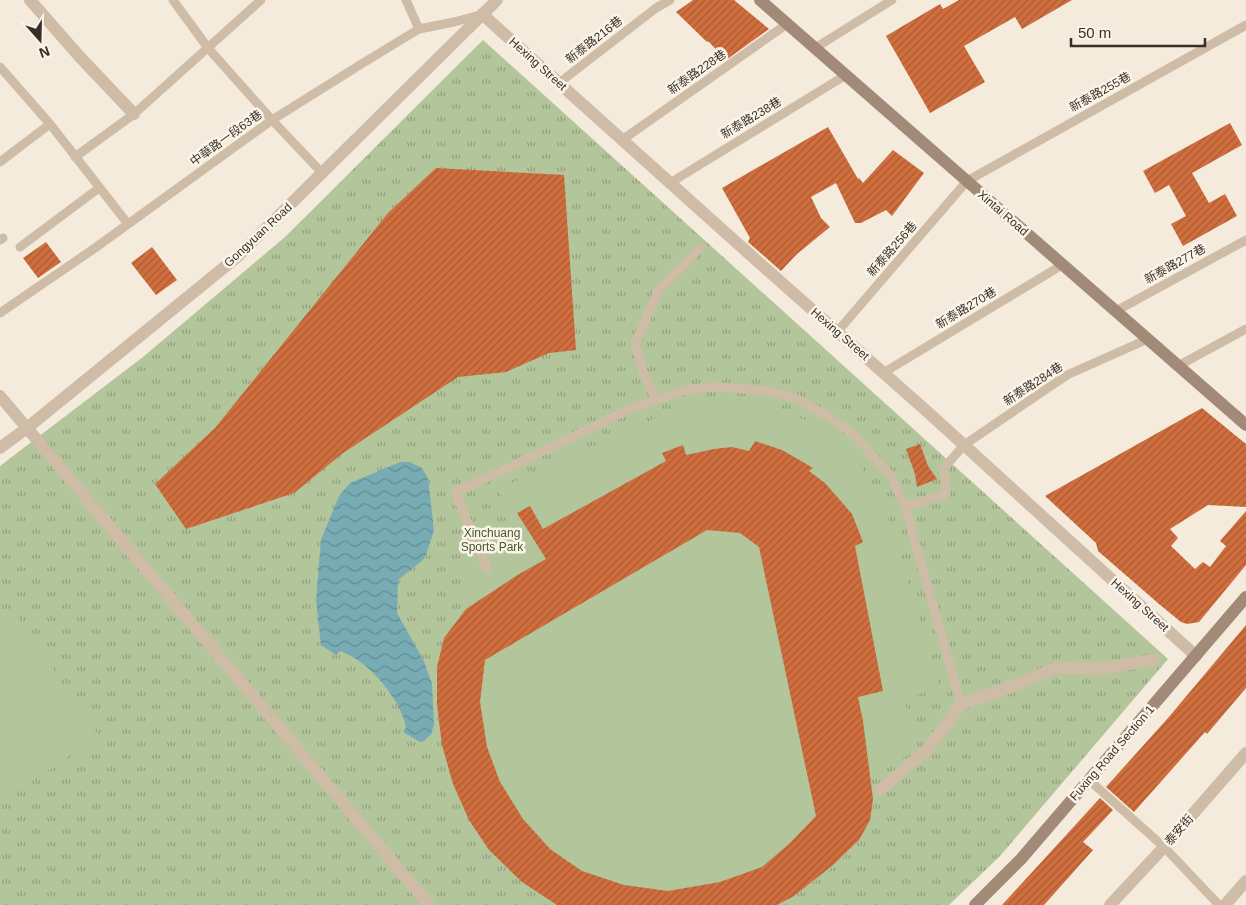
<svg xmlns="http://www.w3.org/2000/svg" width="1246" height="905" font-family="Arial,'Noto Sans TC',sans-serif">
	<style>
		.grass { fill: url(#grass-tufts) }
		.pitch { fill: #b3c59a }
		.water { fill: url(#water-waves) }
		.building { fill: url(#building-hatch); fill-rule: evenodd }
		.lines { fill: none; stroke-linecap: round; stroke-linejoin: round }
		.lane { stroke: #cebca7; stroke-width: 9 }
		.street { stroke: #cebca7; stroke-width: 12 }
		.secondary { stroke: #a28a78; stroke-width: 12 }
		.labels { text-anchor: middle; stroke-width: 5; stroke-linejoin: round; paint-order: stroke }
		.street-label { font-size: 12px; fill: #392f28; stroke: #fbf4e9 }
		.park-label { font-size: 12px; fill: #445a29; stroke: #fbf4e9 }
	</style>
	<defs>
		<pattern id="grass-tufts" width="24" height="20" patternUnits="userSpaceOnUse" patternTransform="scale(1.25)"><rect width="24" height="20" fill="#b3c59a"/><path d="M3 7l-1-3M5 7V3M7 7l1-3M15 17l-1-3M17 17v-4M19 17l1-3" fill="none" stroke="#93a07e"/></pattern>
		<pattern id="water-waves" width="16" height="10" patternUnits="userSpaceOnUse" patternTransform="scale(1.25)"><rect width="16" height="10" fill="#78acb4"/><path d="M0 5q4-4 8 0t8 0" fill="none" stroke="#638c92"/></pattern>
		<pattern id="building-hatch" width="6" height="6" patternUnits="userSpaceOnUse" patternTransform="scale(1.25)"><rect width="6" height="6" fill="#d06e3e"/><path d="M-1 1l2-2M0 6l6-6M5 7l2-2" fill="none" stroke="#aa5b34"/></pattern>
	</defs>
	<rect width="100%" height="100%" fill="#f4ebdc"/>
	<path class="grass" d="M 483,40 L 1168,659 L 1000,856 L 949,905 L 0,905 L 0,466 L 143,357 L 285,237 Z"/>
	<path class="pitch" d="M 728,400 L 760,403 L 814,423 L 840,443 L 860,465 L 877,493 L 890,523 L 940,688 L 904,698 L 916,750 L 871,778 C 872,791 875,807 870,820 C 859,851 806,891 777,905 L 557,905 L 522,882 L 489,850 L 469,820 L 453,784 L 442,745 L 437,705 L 437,667 L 444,638 L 466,609 L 468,547 L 481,534 L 511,517 L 498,489 L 671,411 L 702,403 Z
		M 15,614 L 99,736 L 0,803 L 0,625 Z"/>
	<path class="water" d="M 400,462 L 410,462 L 422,468 L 428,478 L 434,530 L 427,552 L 423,560 L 398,580 L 397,613 L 424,661 L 432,684 L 434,725 L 431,734 L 424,741 L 420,742 L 403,732 L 406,728 C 402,700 367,659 340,651 L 336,655 L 321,645 L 316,600 L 321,540 L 339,496 L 350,483 Z"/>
	<path class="building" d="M 693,0 L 734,0 L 769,29 L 726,60 L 708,41 L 707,42 L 676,12 Z
		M 959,0 L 1072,0 L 1022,29 L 1015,17 L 964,46 L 985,82 L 930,113 L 886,36 L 940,4 L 943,9 Z
		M 1230,123 L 1242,145 L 1192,173 L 1209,203 L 1225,194 L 1237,216 L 1183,246 L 1171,224 L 1186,216 L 1169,185 L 1155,193 L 1143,171 Z
		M 828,127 L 858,179 L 859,178 L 863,183 L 893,150 L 924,173 L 892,216 L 886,210 L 861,223 L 855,223 L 836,183 L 811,197 L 821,218 L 830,227 L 797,254 L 781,271 L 748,242 L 750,238 L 722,188 Z
		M 436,168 L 564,175 L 576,350 L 549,353 L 506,372 L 458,377 L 343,453 L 294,493 L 186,529 L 155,484 L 215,428 L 388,213 Z
		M 46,242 L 61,262 L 38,278 L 23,258 Z
		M 152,247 L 177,280 L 156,295 L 131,263 Z
		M 1202,408 L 1246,444 L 1246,507 L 1208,505 L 1170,529 L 1178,538 L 1171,546 L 1195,569 L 1203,562 L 1210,567 L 1226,546 L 1220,541 L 1246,511 L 1246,565 L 1199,622 L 1187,624 L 1181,622 L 1159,604 L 1098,551 L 1096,543 L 1045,496 Z
		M 755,441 L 782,450 L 813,468 L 809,471 L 825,483 L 852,514 L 863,542 L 855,546 L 883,691 L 858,697 L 863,721 L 873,799 L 870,820 L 859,840 L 833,865 L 794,896 L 777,905 L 557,905 L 522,882 L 489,850 L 469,820 L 453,784 L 442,745 L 437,705 L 437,667 L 444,638 L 466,609 L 519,574 L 546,559 L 517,513 L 530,506 L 543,529 L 666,461 L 662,453 L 683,445 L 686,455 L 714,449 L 732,447 L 749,451 ZM 707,530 L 740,533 L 759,547 L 816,816 L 790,843 L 762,867 L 720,882 L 668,891 L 624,885 L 582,871 L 550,849 L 523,819 L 500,782 L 487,747 L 480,702 L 485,660 Z
		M 920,444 L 928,466 L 937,479 L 917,487 L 915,474 L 906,449 Z
		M 1246,625 L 1246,688 L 1207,734 L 1205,732 L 1134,812 L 1106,787 L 1168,718 Z
		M 1100,798 L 1113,810 L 1083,842 L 1093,850 L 1044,905 L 1002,905 Z"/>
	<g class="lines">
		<path class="lane" d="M 173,0 L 208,48 L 272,120 L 323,174
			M 406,0 L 419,29
			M 815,48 L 892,0
			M 0,67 L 50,124 L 128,224
			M 559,83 L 656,8 L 670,0
			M 622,140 L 787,24
			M 75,157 L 134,114 L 261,0
			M 0,162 L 50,124
			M 670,183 L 846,75
			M 0,240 L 3,238
			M 20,247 L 99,188
			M 1116,311 L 1246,240
			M 0,313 L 95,248 L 272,120 L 363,63 L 419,29 L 454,22 L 480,15
			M 837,332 L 967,181 L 1246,25
			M 1178,366 L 1246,329
			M 883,373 L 1062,265
			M 656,400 L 644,374 L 635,344 L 658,291 L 700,248
			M 905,507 L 946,494 L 944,468 L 964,445 L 1067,375 L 1148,339
			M 487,568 L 455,492 L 508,468 L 630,409 L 688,389 L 719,387 L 766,391 L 795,398 L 822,413 L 853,434 L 891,476 L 905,507 L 961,704
			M 1089,780 L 1164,847 L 1219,905"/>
		<path class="street" d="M 30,0 L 79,56 L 134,114
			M 482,14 L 746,251 L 931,415 L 1196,656
			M 0,396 L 429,905
			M 0,448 L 27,428 L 238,256 L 497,0
			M 880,790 L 927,750 L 961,704 L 1000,691 L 1057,668 L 1099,669 L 1154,660
			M 1110,905 L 1164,847 L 1246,753
			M 1225,905 L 1246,881"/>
		<path class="secondary" d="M 760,0 L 1246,425
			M 975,905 L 1021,859 L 1246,597"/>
	</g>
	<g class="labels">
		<g class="street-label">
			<text transform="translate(594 40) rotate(-38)" y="4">新泰路216巷</text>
			<text transform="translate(538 64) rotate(42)" y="4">Hexing Street</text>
			<text transform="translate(697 72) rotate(-35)" y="4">新泰路228巷</text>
			<text transform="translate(1100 92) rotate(-29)" y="4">新泰路255巷</text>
			<text transform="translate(751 118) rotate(-31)" y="4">新泰路238巷</text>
			<text transform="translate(226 138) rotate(-36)" y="4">中華路一段63巷</text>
			<text transform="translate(1003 213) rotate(41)" y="4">Xintai Road</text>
			<text transform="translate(258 235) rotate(-43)" y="4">Gongyuan Road</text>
			<text transform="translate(892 249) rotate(-49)" y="4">新泰路256巷</text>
			<text transform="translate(1175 264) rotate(-29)" y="4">新泰路277巷</text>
			<text transform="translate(966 308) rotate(-31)" y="4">新泰路270巷</text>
			<text transform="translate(840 334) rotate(41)" y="4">Hexing Street</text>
			<text transform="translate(1033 384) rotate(-33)" y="4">新泰路284巷</text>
			<text transform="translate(1140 605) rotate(42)" y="4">Hexing Street</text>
			<text transform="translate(1112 753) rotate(-49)" y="4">Fuxing Road Section 1</text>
			<text transform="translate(1179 830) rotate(-49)" y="4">泰安街</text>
		</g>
		<g class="park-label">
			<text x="492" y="537">Xinchuang<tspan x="492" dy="14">Sports Park</tspan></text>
		</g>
	</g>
	<g transform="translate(40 40) rotate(160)" stroke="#fbf4e9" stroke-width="4" paint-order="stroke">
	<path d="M0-4L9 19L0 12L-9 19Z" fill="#392f28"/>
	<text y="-8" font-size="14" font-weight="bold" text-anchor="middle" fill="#392f28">N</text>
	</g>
	<path d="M1071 38v8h134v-8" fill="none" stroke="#392f28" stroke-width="2.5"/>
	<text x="1078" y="38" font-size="15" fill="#392f28" stroke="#fbf4e9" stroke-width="4" paint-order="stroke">50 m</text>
</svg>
